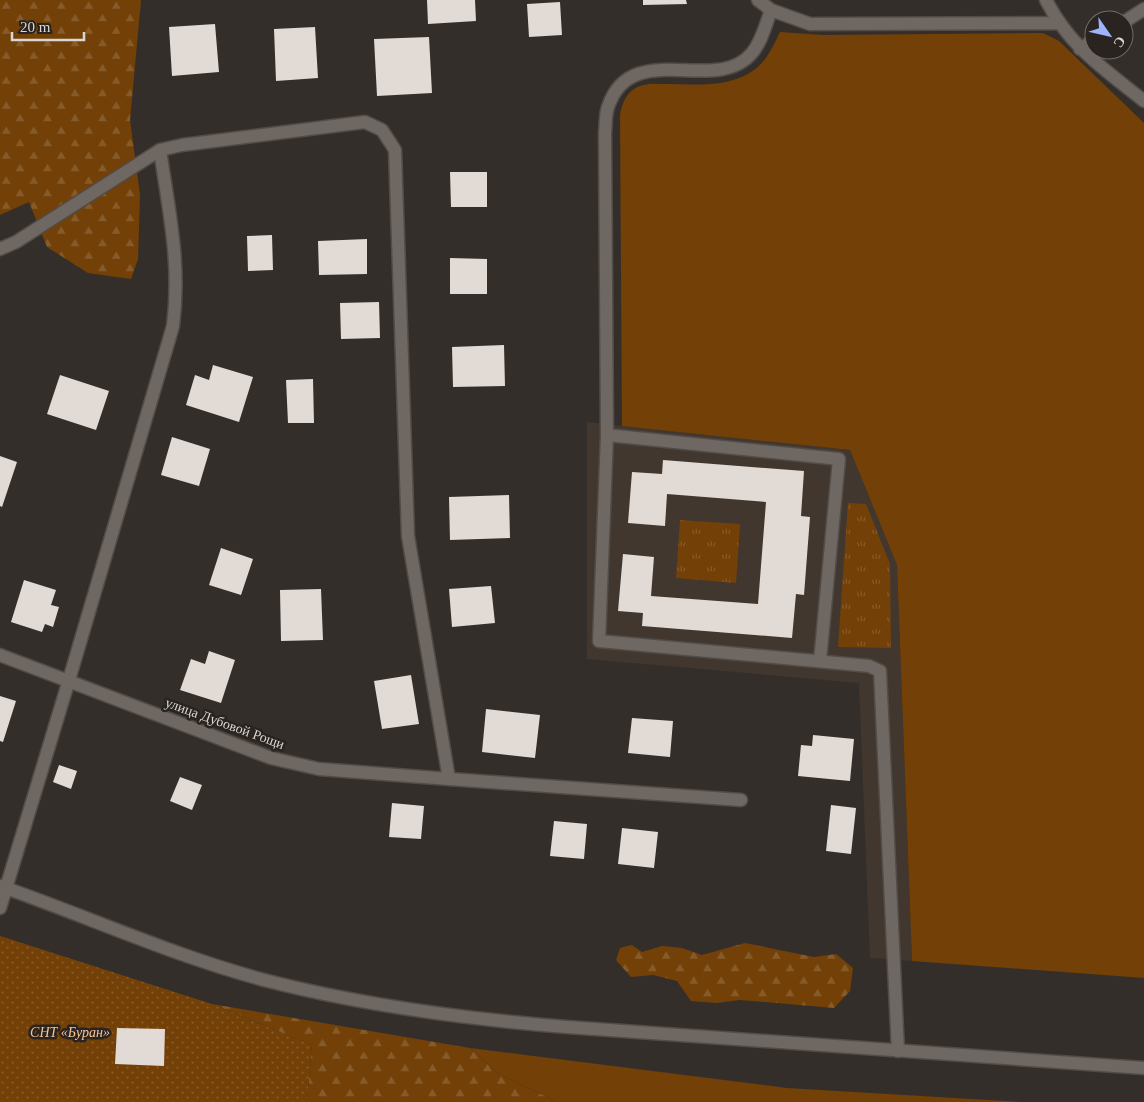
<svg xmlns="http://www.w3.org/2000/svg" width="1144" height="1102" font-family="'Times New Roman',serif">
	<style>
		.built { fill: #42372e }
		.grass { fill: #734007 }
		.forest { fill: url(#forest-firs) }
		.park { fill: url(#park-tufts) }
		.garden { fill: url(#garden-dots) }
		.building { fill: #e2dad4 }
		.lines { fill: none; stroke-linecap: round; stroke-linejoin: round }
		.lane-casing { stroke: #514c48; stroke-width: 15 }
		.street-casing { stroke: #514c48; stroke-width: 15 }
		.secondary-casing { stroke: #514c48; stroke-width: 15 }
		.lane { stroke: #6e6762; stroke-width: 12 }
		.street { stroke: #6e6762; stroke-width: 12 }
		.secondary { stroke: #6e6762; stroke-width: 12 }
		.labels { text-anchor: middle; stroke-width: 5; stroke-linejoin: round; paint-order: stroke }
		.street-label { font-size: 14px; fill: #d9d6d3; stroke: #2a2420 }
		.park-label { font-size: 14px; font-style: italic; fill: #fac396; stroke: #2a2420 }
	</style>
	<defs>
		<pattern id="forest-firs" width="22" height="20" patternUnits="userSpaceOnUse" patternTransform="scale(1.25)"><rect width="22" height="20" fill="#734007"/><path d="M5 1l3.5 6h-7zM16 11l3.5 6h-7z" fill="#865b2a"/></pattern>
		<pattern id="park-tufts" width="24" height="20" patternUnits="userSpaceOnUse" patternTransform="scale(1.25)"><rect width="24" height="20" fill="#734007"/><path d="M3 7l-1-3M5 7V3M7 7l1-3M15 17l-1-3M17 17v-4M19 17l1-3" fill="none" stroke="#865b2a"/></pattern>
		<pattern id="garden-dots" width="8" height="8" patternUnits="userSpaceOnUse" patternTransform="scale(1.25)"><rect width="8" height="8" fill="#734007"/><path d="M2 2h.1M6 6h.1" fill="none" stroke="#865b2a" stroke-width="1.8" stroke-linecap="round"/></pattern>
	</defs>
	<rect width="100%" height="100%" fill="#342e2a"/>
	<path class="built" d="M 587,422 L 850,450 L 897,565 L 912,961 L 870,958 L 859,683 L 587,659 Z"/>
	<path class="grass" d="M 780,32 L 823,35 L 1043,33 L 1059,41 L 1144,123 L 1144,978 L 912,961 L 897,565 L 850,450 L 622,426 L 620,116 C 622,102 628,88 644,85 C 650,83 657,84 663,84 C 693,84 728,89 754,70 C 767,61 773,46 780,32 Z
		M 470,1048 L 787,1088 L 1022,1102 L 558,1102 L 498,1074 Z"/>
	<path class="forest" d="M 0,0 L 141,0 L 130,120 L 140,195 L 138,259 L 131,279 L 88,273 L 47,247 L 29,202 L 0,215 Z
		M 745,943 L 814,957 L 836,954 L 853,968 L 850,991 L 834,1008 L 740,1000 L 716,1003 L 691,1001 L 677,981 L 653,975 L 631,977 L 616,960 L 620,948 L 632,945 L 642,952 L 662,946 L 682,948 L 702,955 Z
		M 212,1004 L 470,1048 L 498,1074 L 558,1102 L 307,1102 L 312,1045 Z"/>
	<path class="park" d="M 848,503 L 866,504 L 890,564 L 891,648 L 838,647 Z
		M 680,520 L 740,524 L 736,583 L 676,578 Z"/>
	<path class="garden" d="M 0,936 L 212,1004 L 312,1045 L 307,1102 L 0,1102 Z"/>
	<path class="building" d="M 427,0 L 475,0 L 476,21 L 428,24 Z
		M 643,0 L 686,0 L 687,4 L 643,5 Z
		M 560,2 L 562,35 L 529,37 L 527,4 Z
		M 215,24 L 219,72 L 172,76 L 169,27 Z
		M 315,27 L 318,78 L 276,81 L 274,29 Z
		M 429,37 L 432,93 L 377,96 L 374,39 Z
		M 450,172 L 487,172 L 487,207 L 451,207 Z
		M 272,235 L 273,270 L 248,271 L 247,236 Z
		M 367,239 L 367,274 L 319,275 L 318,241 Z
		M 450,258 L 487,259 L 487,294 L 450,294 Z
		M 379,302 L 380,338 L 341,339 L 340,303 Z
		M 504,345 L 505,386 L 453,387 L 452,347 Z
		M 213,365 L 253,377 L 239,422 L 186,405 L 195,375 L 209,380 Z
		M 60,375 L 109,391 L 96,430 L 47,414 Z
		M 313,379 L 314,423 L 288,423 L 286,380 Z
		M 172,437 L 210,449 L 199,486 L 161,475 Z
		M 0,456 L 17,462 L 2,507 L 0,506 Z
		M 663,460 L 804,471 L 801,516 L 810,517 L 804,595 L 796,594 L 792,638 L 642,626 L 643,613 L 618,611 L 623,554 L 654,557 L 651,596 L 758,604 L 766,502 L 667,494 L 665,526 L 628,523 L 632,472 L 662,474 Z
		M 509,495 L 510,538 L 450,540 L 449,497 Z
		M 221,548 L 253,559 L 241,595 L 209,585 Z
		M 24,580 L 56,590 L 51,605 L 59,607 L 53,627 L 45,624 L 42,632 L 11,622 Z
		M 491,586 L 495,623 L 452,627 L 449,589 Z
		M 321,589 L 323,640 L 281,641 L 280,590 Z
		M 209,651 L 235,660 L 221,703 L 180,690 L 191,659 L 205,664 Z
		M 411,675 L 419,724 L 382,729 L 374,681 Z
		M 0,696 L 16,701 L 3,742 L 0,741 Z
		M 486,709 L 540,715 L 535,758 L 482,752 Z
		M 632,718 L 673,721 L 670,757 L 628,753 Z
		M 813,735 L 854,739 L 850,781 L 798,776 L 801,745 L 812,746 Z
		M 59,765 L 77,771 L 71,789 L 53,782 Z
		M 180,777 L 202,785 L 192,810 L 170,801 Z
		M 392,803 L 424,806 L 421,839 L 389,837 Z
		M 831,805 L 856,808 L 851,854 L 826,851 Z
		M 554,821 L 587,824 L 584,859 L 550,856 Z
		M 622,828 L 658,832 L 654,868 L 618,864 Z
		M 117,1028 L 165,1029 L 164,1066 L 115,1064 Z"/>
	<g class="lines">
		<defs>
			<path id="lane" d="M 771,10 C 766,24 762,41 752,53 C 717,96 631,37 608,107 C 605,115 606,125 605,133 L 607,435 L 599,641 L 869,666 L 880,671 L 898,1051
				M 607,435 L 839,459 L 820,661
				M 69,680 L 173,326 C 181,264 169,212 160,150
				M 449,779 L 741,800"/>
			<path id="street" d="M 758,0 L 771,10 L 810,24 L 1058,23
				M 1046,0 C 1070,47 1104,69 1144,101
				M 1124,22 L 1144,9
				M 1080,49 L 1094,40
				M 0,249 L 16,242 L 160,150 L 182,145 L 365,122 L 382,130 L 395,150 L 408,536 L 449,779 L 319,769 L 271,758 L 0,655
				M 0,908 L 69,680"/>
			<path id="secondary" d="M 0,886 C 89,917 176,957 268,981 C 366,1006 466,1019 567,1027 L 1144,1068"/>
		</defs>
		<use href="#lane" class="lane-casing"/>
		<use href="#street" class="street-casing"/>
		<use href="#secondary" class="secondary-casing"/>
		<use href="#lane" class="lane"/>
		<use href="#street" class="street"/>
		<use href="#secondary" class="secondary"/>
	</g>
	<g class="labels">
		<g class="street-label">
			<text transform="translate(225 723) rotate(20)" y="5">улица Дубовой Рощи</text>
		</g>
		<g class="park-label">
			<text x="70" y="1037">СНТ «Буран»</text>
		</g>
	</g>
	<g transform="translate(1109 35) rotate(124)"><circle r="24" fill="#2a2420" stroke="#706b68"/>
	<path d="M0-4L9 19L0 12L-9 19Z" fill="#9db4fd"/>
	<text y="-8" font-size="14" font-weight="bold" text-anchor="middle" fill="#d9d6d3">С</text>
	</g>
	<path d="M12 32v8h72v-8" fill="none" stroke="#d9d6d3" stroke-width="2.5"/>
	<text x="20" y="32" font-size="15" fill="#d9d6d3" stroke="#2a2420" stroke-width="4" paint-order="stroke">20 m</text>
</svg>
